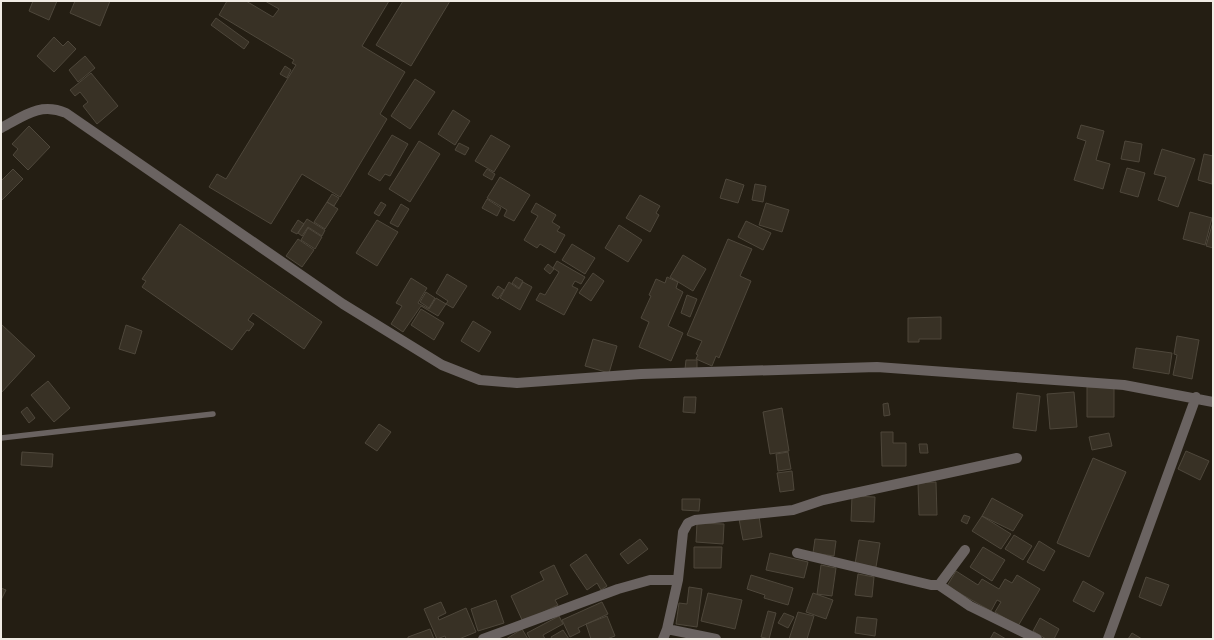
<svg xmlns="http://www.w3.org/2000/svg" width="1214" height="640" font-family="'Exo 2',sans-serif">
	<style>
		.building { fill: #383125; stroke: #4e473b }
		.lines { fill: none; stroke-linecap: round; stroke-linejoin: round }
		.lane { stroke: #6a6361; stroke-width: 5.5 }
		.street { stroke: #6a6361; stroke-width: 10 }
	</style>
	<rect width="100%" height="100%" fill="#241e13"/>
	<path class="building" d="M 33,1 L 57,1 L 49,20 L 29,11 Z
		M 75,1 L 110,1 L 100,26 L 70,13 Z
		M 227,1 L 246,1 L 273,17 L 279,9 L 265,1 L 389,1 L 362,46 L 405,72 L 380,114 L 387,119 L 340,197 L 302,174 L 271,224 L 209,187 L 217,174 L 226,179 L 296,65 L 292,63 L 294,60 L 219,15 Z
		M 403,1 L 450,1 L 411,66 L 376,45 Z
		M 216,18 L 249,42 L 244,49 L 211,25 Z
		M 54,37 L 63,46 L 68,41 L 76,49 L 54,72 L 37,56 Z
		M 85,56 L 95,68 L 78,82 L 69,70 Z
		M 285,66 L 291,70 L 287,78 L 280,74 Z
		M 91,73 L 118,106 L 97,124 L 83,106 L 88,102 L 80,92 L 75,96 L 70,90 Z
		M 415,79 L 435,92 L 410,129 L 391,116 Z
		M 453,110 L 470,121 L 455,145 L 438,134 Z
		M 1081,125 L 1104,131 L 1096,160 L 1110,164 L 1103,189 L 1074,180 L 1086,141 L 1077,138 Z
		M 29,126 L 50,147 L 28,170 L 13,155 L 18,149 L 12,144 Z
		M 392,135 L 408,144 L 390,176 L 385,174 L 380,181 L 368,174 Z
		M 491,135 L 510,146 L 494,172 L 475,161 Z
		M 419,141 L 440,154 L 410,202 L 389,189 Z
		M 1125,141 L 1142,144 L 1139,162 L 1121,159 Z
		M 459,143 L 469,148 L 465,155 L 455,150 Z
		M 1162,149 L 1195,159 L 1178,207 L 1158,200 L 1166,177 L 1154,174 Z
		M 1204,154 L 1213,156 L 1212,184 L 1198,180 Z
		M 1127,168 L 1145,173 L 1138,197 L 1120,192 Z
		M 13,169 L 23,179 L 1,201 L 1,181 Z
		M 487,169 L 495,174 L 492,180 L 483,175 Z
		M 500,177 L 530,195 L 514,221 L 504,216 L 507,210 L 487,198 Z
		M 726,179 L 744,185 L 738,203 L 720,198 Z
		M 755,184 L 766,186 L 763,202 L 752,200 Z
		M 332,194 L 339,198 L 334,206 L 327,202 Z
		M 640,195 L 660,206 L 656,213 L 659,215 L 650,232 L 626,218 Z
		M 487,199 L 501,208 L 497,216 L 482,208 Z
		M 327,202 L 338,209 L 325,229 L 314,222 Z
		M 381,202 L 386,205 L 379,216 L 374,213 Z
		M 536,203 L 556,215 L 552,222 L 560,227 L 557,231 L 565,235 L 555,253 L 540,244 L 537,248 L 524,240 L 538,216 L 531,212 Z
		M 766,203 L 789,210 L 782,232 L 759,225 Z
		M 401,204 L 409,209 L 398,227 L 390,223 Z
		M 1190,212 L 1212,218 L 1205,245 L 1183,239 Z
		M 307,219 L 325,230 L 322,236 L 308,227 L 302,236 L 298,233 Z
		M 298,220 L 304,224 L 297,234 L 291,231 Z
		M 377,220 L 398,232 L 377,266 L 356,253 Z
		M 746,221 L 771,233 L 763,250 L 738,237 Z
		M 1213,222 L 1213,248 L 1206,246 Z
		M 180,224 L 322,322 L 304,349 L 253,313 L 248,320 L 254,324 L 249,331 L 247,330 L 232,350 L 142,287 L 146,281 L 142,279 Z
		M 619,225 L 642,240 L 628,262 L 605,248 Z
		M 308,228 L 322,237 L 315,249 L 301,240 Z
		M 298,239 L 314,250 L 302,267 L 286,256 Z
		M 728,239 L 752,249 L 740,276 L 751,281 L 719,358 L 716,356 L 712,366 L 696,359 L 698,355 L 696,354 L 702,341 L 687,335 Z
		M 572,244 L 595,258 L 585,274 L 562,260 Z
		M 683,255 L 706,269 L 693,291 L 670,277 Z
		M 557,261 L 585,277 L 581,284 L 575,281 L 572,286 L 578,289 L 564,315 L 536,300 L 540,293 L 545,295 L 559,272 L 553,268 Z
		M 548,264 L 554,269 L 550,274 L 544,269 Z
		M 593,273 L 604,281 L 591,301 L 579,293 Z
		M 447,274 L 467,286 L 453,308 L 446,304 L 448,301 L 436,293 Z
		M 516,277 L 523,281 L 519,288 L 512,283 Z
		M 667,277 L 678,282 L 676,288 L 683,292 L 668,326 L 683,333 L 671,361 L 639,347 L 649,322 L 641,318 L 651,296 L 649,295 L 656,279 L 665,283 Z
		M 411,278 L 427,288 L 418,303 L 429,309 L 436,298 L 446,304 L 438,316 L 421,306 L 403,332 L 391,324 L 402,306 L 396,303 Z
		M 509,282 L 519,289 L 523,282 L 532,287 L 520,310 L 500,298 Z
		M 498,286 L 504,290 L 498,299 L 492,295 Z
		M 426,292 L 435,298 L 429,308 L 420,302 Z
		M 687,295 L 697,299 L 690,317 L 681,313 Z
		M 421,309 L 444,323 L 434,340 L 411,325 Z
		M 941,317 L 941,339 L 919,339 L 919,342 L 908,342 L 908,318 Z
		M 473,321 L 491,332 L 479,352 L 461,341 Z
		M 1,324 L 35,356 L 1,393 Z
		M 126,325 L 142,331 L 135,354 L 119,349 Z
		M 1177,336 L 1199,340 L 1192,379 L 1173,375 L 1177,355 L 1174,354 Z
		M 593,339 L 617,346 L 609,373 L 585,366 Z
		M 1136,348 L 1172,353 L 1169,374 L 1133,368 Z
		M 686,360 L 697,360 L 697,370 L 685,369 Z
		M 48,381 L 70,408 L 54,422 L 31,395 Z
		M 1087,387 L 1114,387 L 1114,417 L 1087,417 Z
		M 1074,392 L 1077,427 L 1050,429 L 1047,394 Z
		M 1017,393 L 1040,396 L 1036,431 L 1013,428 Z
		M 684,397 L 696,397 L 695,413 L 683,412 Z
		M 888,403 L 890,415 L 884,416 L 883,404 Z
		M 27,407 L 35,418 L 29,423 L 21,412 Z
		M 782,408 L 789,451 L 770,454 L 763,412 Z
		M 379,424 L 391,432 L 377,451 L 365,443 Z
		M 881,432 L 893,432 L 893,443 L 906,443 L 906,466 L 882,466 Z
		M 1109,433 L 1112,446 L 1092,450 L 1089,437 Z
		M 919,444 L 927,444 L 928,453 L 920,453 Z
		M 1186,451 L 1209,461 L 1200,480 L 1178,469 Z
		M 22,452 L 53,454 L 52,467 L 21,465 Z
		M 788,452 L 791,469 L 778,471 L 776,454 Z
		M 1093,458 L 1126,472 L 1089,557 L 1057,543 Z
		M 792,471 L 794,490 L 780,492 L 777,473 Z
		M 936,482 L 937,515 L 919,515 L 918,483 Z
		M 852,496 L 875,497 L 874,522 L 851,521 Z
		M 992,498 L 1023,515 L 1013,531 L 982,516 Z
		M 682,499 L 700,499 L 699,511 L 682,510 Z
		M 964,515 L 970,517 L 967,524 L 961,521 Z
		M 759,516 L 762,537 L 743,540 L 739,519 Z
		M 982,516 L 1011,534 L 1001,549 L 972,531 Z
		M 697,523 L 724,524 L 723,544 L 696,542 Z
		M 1014,535 L 1032,546 L 1023,560 L 1005,549 Z
		M 640,539 L 648,549 L 628,564 L 620,554 Z
		M 815,539 L 836,541 L 834,556 L 813,553 Z
		M 859,540 L 880,543 L 876,567 L 855,564 Z
		M 1039,541 L 1055,551 L 1044,571 L 1027,562 Z
		M 694,547 L 722,547 L 721,568 L 694,568 Z
		M 983,547 L 1005,560 L 992,581 L 970,567 Z
		M 770,553 L 808,562 L 804,578 L 766,570 Z
		M 586,554 L 607,586 L 601,590 L 597,583 L 587,590 L 570,565 Z
		M 554,565 L 568,594 L 555,600 L 558,605 L 523,622 L 511,596 L 544,580 L 540,572 Z
		M 821,565 L 836,568 L 832,596 L 817,594 Z
		M 956,571 L 978,585 L 982,579 L 999,589 L 1005,579 L 1012,583 L 1017,575 L 1040,589 L 1018,626 L 995,612 L 1001,602 L 997,600 L 991,611 L 947,586 Z
		M 858,574 L 874,577 L 872,597 L 855,595 Z
		M 751,575 L 793,588 L 788,605 L 764,598 L 765,595 L 747,589 Z
		M 1146,577 L 1169,585 L 1161,606 L 1139,597 Z
		M 1083,581 L 1104,593 L 1094,612 L 1073,601 Z
		M 689,587 L 702,589 L 697,627 L 676,624 L 679,603 L 687,604 Z
		M 1,588 L 6,590 L 1,600 Z
		M 708,593 L 742,600 L 735,629 L 701,621 Z
		M 813,593 L 833,600 L 826,619 L 806,612 Z
		M 496,600 L 504,623 L 478,631 L 471,609 Z
		M 441,602 L 446,613 L 438,617 L 439,620 L 466,608 L 476,632 L 459,639 L 446,639 L 445,636 L 437,639 L 424,609 Z
		M 602,602 L 608,614 L 578,628 L 580,632 L 570,637 L 562,620 Z
		M 768,611 L 776,613 L 769,639 L 761,637 Z
		M 798,612 L 814,616 L 807,639 L 789,639 Z
		M 784,613 L 794,617 L 788,628 L 778,623 Z
		M 559,616 L 563,624 L 543,635 L 545,639 L 530,639 L 527,633 Z
		M 607,616 L 615,636 L 607,639 L 591,639 L 586,624 Z
		M 857,617 L 877,619 L 875,636 L 855,633 Z
		M 1040,618 L 1059,629 L 1054,639 L 1046,639 L 1033,631 Z
		M 430,629 L 434,639 L 408,639 L 408,637 Z
		M 522,629 L 528,639 L 506,639 Z
		M 563,630 L 569,639 L 552,639 L 551,637 Z
		M 994,632 L 1006,639 L 990,639 Z
		M 1132,633 L 1142,639 L 1128,639 Z"/>
	<g class="lines">
		<path class="lane" d="M 1,438 L 213,414"/>
		<path class="street" d="M 1,128 C 24,116 40,102 66,113 L 343,304 L 442,365 L 480,380 L 517,383 L 641,374 L 877,367 L 1124,385 L 1213,402
			M 797,553 L 931,585 L 939,585 L 965,550
			M 939,585 L 970,606 L 1037,639
			M 667,629 L 716,639
			M 483,639 L 618,589 L 650,580 L 678,580
			M 663,639 L 667,629 L 678,580 L 683,532 L 688,523 L 695,520 L 793,510 L 823,500 L 1017,458
			M 1108,639 L 1196,397"/>
	</g>
	<rect width="1214" height="640" fill="none" stroke="#f0ebe4" stroke-width="4"/>
</svg>
